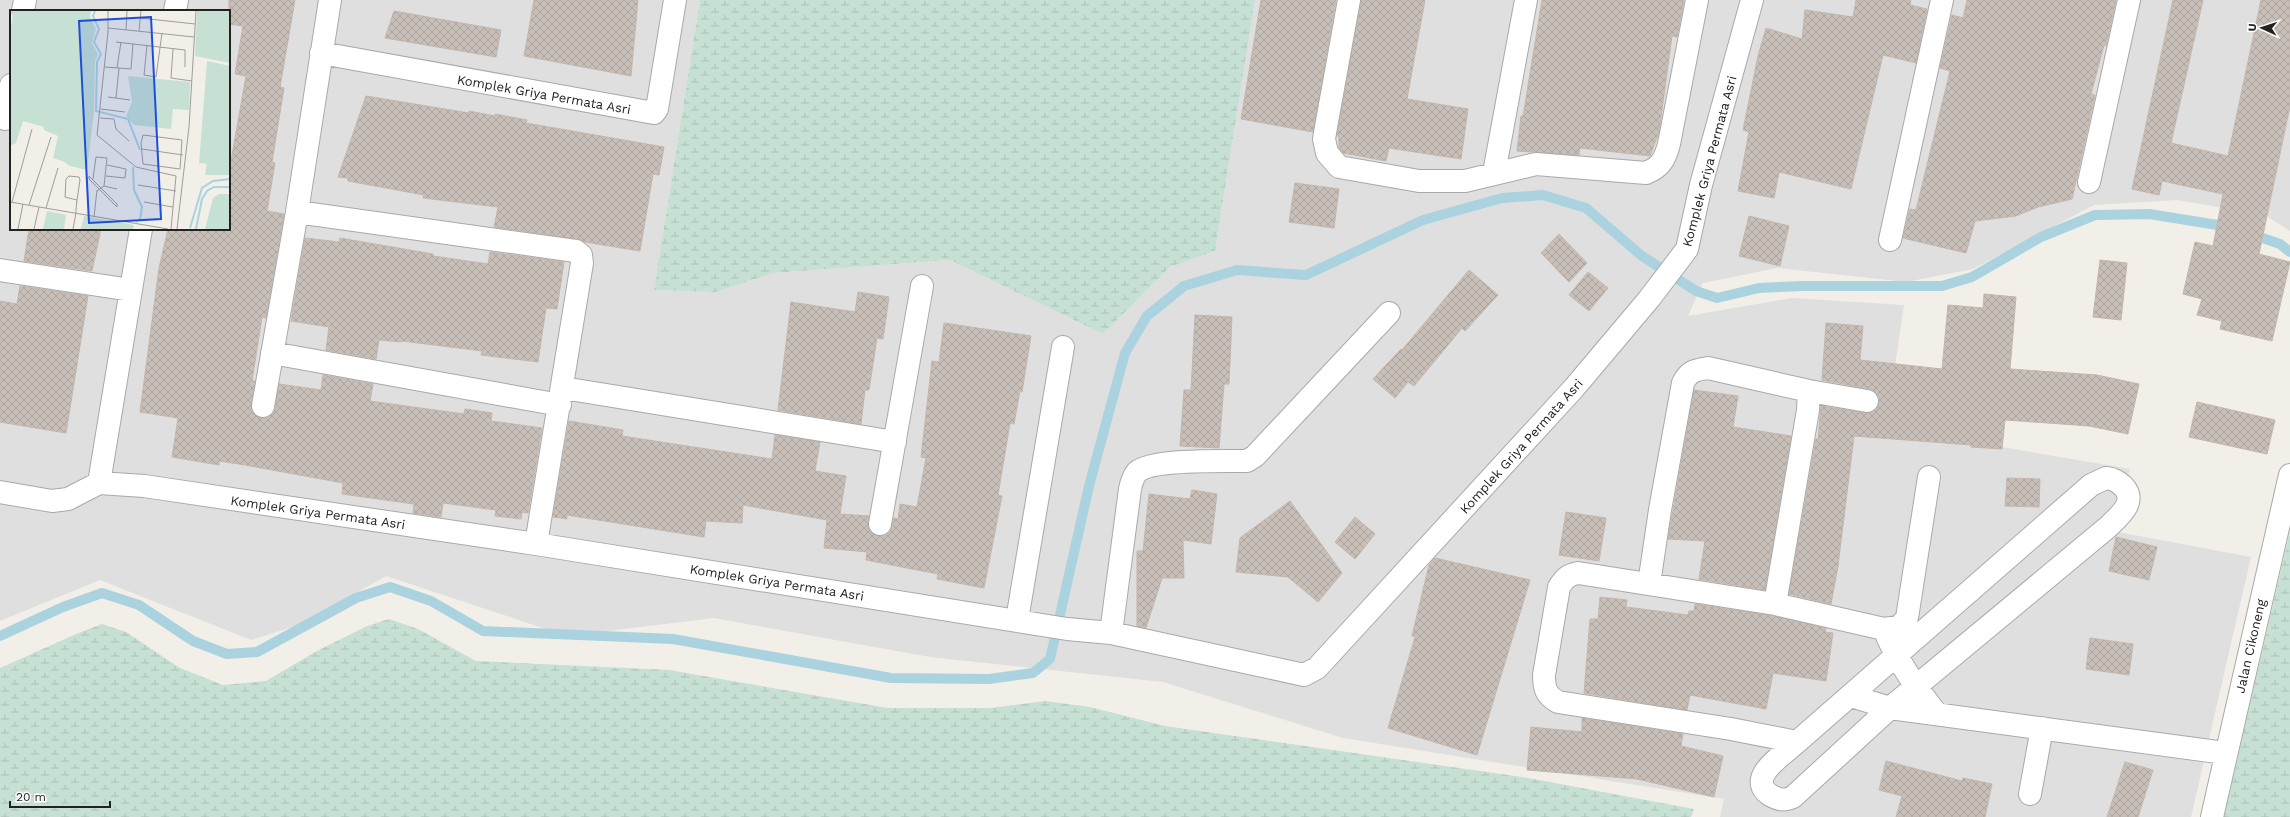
<svg xmlns="http://www.w3.org/2000/svg" width="2290" height="817" font-family="'Work Sans',sans-serif">
	<style>
		.residential { fill: #e0dfdf; fill-rule: evenodd }
		.wetland { fill: url(#wetland-marsh) }
		.lines { fill: none; stroke-linecap: round; stroke-linejoin: round }
		.stream { stroke: #aad3df; stroke-width: 10 }
		.building { fill: url(#building-cross-hatch); stroke: #c4b6ab }
		.minor-casing { stroke: #a9a9a9; stroke-width: 24 }
		.minor { stroke: #fff; stroke-width: 22 }
		.labels { text-anchor: middle; stroke-width: 3; stroke-linejoin: round; paint-order: stroke }
		.street-label { font-size: 13px; fill: #222; stroke: #fff }
		.inset-river { fill: none; stroke: #aad3df; stroke-width: 2 }
		.inset-road { fill: none; stroke: #9f9d99; stroke-width: 1 }
		.view { fill: #1d4ed8; fill-opacity: 0.15; stroke: #1d4ed8; stroke-width: 2 }
		.inset-edge { fill: none; stroke: #222; stroke-width: 2 }
	</style>
	<defs>
		<pattern id="wetland-marsh" width="20" height="14" patternUnits="userSpaceOnUse"><rect width="20" height="14" fill="#c6e0d4"/><path d="M1 5h8M5 5V1M11 12h8M15 12V8" fill="none" stroke="#aac0b6"/></pattern>
		<pattern id="building-cross-hatch" width="8" height="8" patternUnits="userSpaceOnUse"><rect width="8" height="8" fill="#c7bfb8"/><path d="M0 0l8 8M0 8l8-8" fill="none" stroke="#aba49e"/></pattern>
	</defs>
	<rect width="100%" height="100%" fill="#f2efe9"/>
	<path class="residential" d="M 0,0 L 700,0 L 654,290 L 716,292 L 773,273 L 950,260 L 1103,334 L 1170,267 L 1215,251 L 1255,0 L 2290,0 L 2290,231 L 2265,215 L 2177,200 L 2094,205 L 1973,269 L 1906,282 L 1777,268 L 1703,283 L 1688,316 L 1792,298 L 1904,305 L 1886,427 L 2130,469 L 2118,532 L 2251,557 L 2191,817 L 1720,817 L 1724,799 L 1343,738 L 1163,682 L 930,657 L 714,618 L 567,636 L 386,576 L 302,624 L 251,640 L 100,580 L 0,621 ZM 11,11 L 229,11 L 229,229 L 11,229 Z"/>
	<path class="wetland" d="M 700,0 L 1255,0 L 1215,251 L 1170,267 L 1103,334 L 950,260 L 773,273 L 716,292 L 654,290 Z
		M 2290,531 L 2290,817 L 2224,817 Z
		M 389,619 L 418,629 L 476,661 L 669,670 L 888,708 L 991,708 L 1045,701 L 1090,707 L 1165,726 L 1522,777 L 1694,809 L 1691,817 L 0,817 L 0,668 L 74,635 L 102,624 L 126,632 L 180,668 L 223,685 L 266,681 L 315,652 L 367,626 Z"/>
	<g class="lines">
		<path class="stream" d="M 2251,234 L 2280,244 L 2290,252
			M 0,636 L 63,607 L 102,593 L 139,605 L 193,641 L 227,654 L 257,652 L 356,598 L 390,587 L 431,601 L 483,631 L 673,639 L 891,678 L 989,679 L 1033,673 L 1050,659 L 1089,486 L 1125,353 L 1147,316 L 1184,286 L 1237,270 L 1306,275 L 1423,220 L 1502,198 L 1543,195 L 1586,208 L 1642,256 L 1696,291 L 1717,298 L 1759,288 L 1802,286 L 1942,286 L 1972,277 L 2041,237 L 2095,215 L 2149,214 L 2230,227"/>
	</g>
	<path class="building" d="M 229,0 L 295,0 L 280,87 L 284,88 L 272,162 L 275,163 L 267,211 L 284,214 L 266,318 L 262,317 L 252,381 L 255,381 L 251,411 L 260,418 L 268,418 L 275,409 L 279,384 L 321,390 L 323,375 L 373,384 L 370,401 L 464,414 L 465,409 L 492,413 L 491,421 L 542,428 L 528,513 L 522,512 L 521,519 L 495,516 L 496,510 L 443,503 L 441,517 L 413,513 L 414,504 L 342,494 L 343,483 L 245,465 L 219,461 L 219,465 L 172,457 L 178,418 L 140,412 L 159,268 L 168,229 L 229,229 L 229,172 L 246,76 L 235,74 L 243,26 L 229,24 Z
		M 534,0 L 638,0 L 631,76 L 524,56 Z
		M 1261,0 L 1336,0 L 1313,132 L 1241,119 Z
		M 1361,0 L 1425,0 L 1407,99 L 1468,109 L 1461,159 L 1389,148 L 1386,161 L 1343,153 L 1339,147 L 1339,136 L 1337,136 Z
		M 1542,0 L 1684,0 L 1677,37 L 1672,36 L 1659,132 L 1650,156 L 1580,148 L 1579,155 L 1517,151 L 1521,116 L 1523,116 Z
		M 1856,0 L 1911,0 L 1910,5 L 1927,9 L 1916,63 L 1883,55 L 1851,189 L 1779,172 L 1774,198 L 1738,191 L 1749,132 L 1743,130 L 1758,56 L 1766,28 L 1802,39 L 1805,10 L 1853,17 Z
		M 1967,0 L 2116,0 L 2106,46 L 2104,45 L 2091,94 L 2095,95 L 2072,199 L 2038,207 L 2016,216 L 1975,221 L 1966,253 L 1903,238 L 1910,209 L 1916,210 L 1950,71 L 1940,68 L 1952,15 L 1963,18 Z
		M 2173,0 L 2203,0 L 2171,143 L 2228,156 L 2261,0 L 2290,0 L 2290,106 L 2259,254 L 2290,262 L 2272,341 L 2220,329 L 2222,321 L 2197,315 L 2202,299 L 2183,294 L 2195,242 L 2213,246 L 2223,194 L 2162,181 L 2159,195 L 2132,189 Z
		M 394,11 L 501,30 L 496,57 L 385,38 Z
		M 366,96 L 469,113 L 469,111 L 495,116 L 495,114 L 527,120 L 526,123 L 664,147 L 659,175 L 653,174 L 640,251 L 585,242 L 578,239 L 494,227 L 498,207 L 423,198 L 424,195 L 348,181 L 348,178 L 338,177 Z
		M 1295,183 L 1339,189 L 1334,228 L 1289,222 Z
		M 1749,216 L 1789,226 L 1780,266 L 1739,256 Z
		M 29,229 L 101,229 L 92,271 L 24,261 Z
		M 1559,234 L 1587,263 L 1569,282 L 1541,253 Z
		M 305,238 L 339,242 L 340,238 L 433,254 L 433,256 L 488,264 L 490,252 L 564,262 L 557,309 L 546,308 L 538,362 L 481,355 L 482,351 L 402,341 L 401,342 L 379,340 L 376,359 L 326,350 L 329,327 L 291,321 Z
		M 2100,260 L 2127,263 L 2121,320 L 2093,317 Z
		M 1469,270 L 1498,295 L 1465,331 L 1462,328 L 1414,386 L 1408,382 L 1395,398 L 1373,379 L 1401,349 L 1402,350 Z
		M 1588,272 L 1608,288 L 1589,311 L 1569,295 Z
		M 20,286 L 88,296 L 66,433 L 0,422 L 0,301 L 17,304 Z
		M 858,292 L 889,297 L 883,339 L 877,338 L 869,390 L 865,390 L 861,424 L 778,410 L 791,302 L 855,312 Z
		M 1984,294 L 2016,297 L 2010,369 L 2097,375 L 2139,384 L 2128,434 L 2089,426 L 2005,420 L 2002,449 L 1971,447 L 1971,445 L 1854,436 L 1838,566 L 1831,604 L 1789,594 L 1816,439 L 1818,439 L 1821,406 L 1865,413 L 1876,409 L 1879,403 L 1879,396 L 1870,389 L 1822,380 L 1826,323 L 1863,326 L 1860,360 L 1942,369 L 1948,305 L 1983,308 Z
		M 1195,315 L 1232,317 L 1229,384 L 1224,384 L 1219,448 L 1180,446 L 1184,390 L 1191,390 Z
		M 944,323 L 1031,336 L 1022,392 L 1020,391 L 1014,424 L 1010,423 L 998,495 L 1002,496 L 984,588 L 937,579 L 938,574 L 866,560 L 867,552 L 824,548 L 827,520 L 743,505 L 742,523 L 706,521 L 704,537 L 567,515 L 567,519 L 553,517 L 569,421 L 623,430 L 622,436 L 772,459 L 775,435 L 820,442 L 815,471 L 846,476 L 840,514 L 869,516 L 868,528 L 872,533 L 878,536 L 885,536 L 890,532 L 894,518 L 898,519 L 900,504 L 917,507 L 926,458 L 921,457 L 932,361 L 939,362 Z
		M 1694,390 L 1738,396 L 1733,427 L 1791,436 L 1765,590 L 1699,579 L 1705,541 L 1668,539 Z
		M 2197,402 L 2275,420 L 2267,454 L 2189,437 Z
		M 2007,478 L 2040,479 L 2039,507 L 2005,506 Z
		M 1192,490 L 1217,494 L 1211,544 L 1183,540 L 1184,578 L 1162,578 L 1146,628 L 1137,626 L 1137,551 L 1143,551 L 1149,494 L 1190,499 Z
		M 1290,501 L 1342,573 L 1318,602 L 1288,577 L 1236,572 L 1240,538 Z
		M 1566,512 L 1606,518 L 1599,561 L 1559,555 Z
		M 1355,517 L 1375,534 L 1355,559 L 1335,542 Z
		M 2116,537 L 2157,547 L 2149,580 L 2109,571 Z
		M 1435,558 L 1530,580 L 1477,755 L 1388,728 L 1415,637 L 1412,636 L 1429,565 Z
		M 1600,597 L 1627,600 L 1626,607 L 1688,615 L 1689,611 L 1694,611 L 1695,604 L 1773,616 L 1826,628 L 1825,632 L 1833,633 L 1826,681 L 1773,673 L 1766,709 L 1690,695 L 1687,710 L 1584,693 L 1590,619 L 1598,619 Z
		M 2090,638 L 2133,644 L 2129,675 L 2086,669 Z
		M 1582,718 L 1683,734 L 1681,746 L 1723,756 L 1714,797 L 1637,779 L 1527,770 L 1531,727 L 1582,732 Z
		M 1886,761 L 1962,781 L 1963,778 L 1992,784 L 1985,817 L 1896,817 L 1902,796 L 1879,790 Z
		M 2125,762 L 2153,770 L 2138,817 L 2107,817 Z"/>
	<g class="lines">
		<defs>
			<path id="minor" d="M 1349,0 L 1326,127 L 1324,139 L 1327,153 L 1339,167 L 1419,181 L 1465,181 L 1536,164 L 1646,173 C 1661,167 1665,159 1669,144 L 1697,0
				M 23,11 L 25,0
				M 175,11 L 177,0
				M 321,53 L 654,113 L 657,109 L 675,0
				M 5,119 L 11,85
				M 1494,173 L 1526,0
				M 2089,182 L 2129,0
				M 297,212 L 576,251 L 581,255 L 582,263 L 536,544
				M 1890,240 L 1942,0
				M 0,270 L 131,290
				M 272,353 L 560,405
				M 563,388 L 895,442
				M 1809,391 L 1867,401
				M 263,406 L 297,212 L 330,0
				M 2106,478 C 2114,479 2117,481 2123,486 C 2138,502 2119,516 2108,527 L 1890,708 L 1793,797 C 1784,801 1779,800 1770,795 C 1745,778 1783,755 1797,742 L 2091,485 Z
				M 99,483 L 141,229
				M 0,492 L 52,501 L 68,499 L 99,483 L 144,486 L 536,544 L 1067,629 L 1111,633 L 1304,675 L 1317,668 L 1574,388 L 1649,299 L 1687,249 L 1701,185 L 1752,0
				M 880,524 L 922,286
				M 1649,584 L 1660,510 L 1683,383 C 1689,371 1695,370 1708,368 L 1809,391 L 1808,410 L 1775,604
				M 1017,620 L 1063,347
				M 1884,629 L 1899,627 L 1907,618 L 1929,477
				M 1111,633 L 1130,489 C 1131,484 1133,477 1137,472 C 1151,459 1225,461 1247,461 L 1255,456 L 1389,313
				M 1851,696 L 1890,708 L 2225,753
				M 1797,742 L 1731,729 L 1558,702 C 1546,695 1544,689 1544,675 L 1559,587 C 1565,578 1568,575 1578,573 L 1775,604 L 1884,629 C 1897,661 1915,687 1937,714
				M 2030,794 L 2042,728
				M 2212,817 L 2290,475"/>
		</defs>
		<use href="#minor" class="minor-casing"/>
		<use href="#minor" class="minor"/>
	</g>
	<g class="labels">
		<g class="street-label">
			<text transform="translate(544 94) rotate(10)" y="5">Komplek Griya Permata Asri</text>
			<text transform="translate(1709 161) rotate(-75)" y="5">Komplek Griya Permata Asri</text>
			<text transform="translate(1521 446) rotate(-48)" y="5">Komplek Griya Permata Asri</text>
			<text transform="translate(318 512) rotate(8)" y="5">Komplek Griya Permata Asri</text>
			<text transform="translate(777 582) rotate(9)" y="5">Komplek Griya Permata Asri</text>
			<text transform="translate(2250 646) rotate(-77)" y="5">Jalan Cikoneng</text>
		</g>
	</g>
	<g transform="translate(10 10)">
		<rect width="220" height="220" fill="#f2efe9"/>
		<path d="M 0,1 L 81,1 L 80,7 L 86,19 L 82,33 L 88,44 L 85,52 L 84,102 L 77,160 L 60,156 L 55,152 L 43,148 L 48,126 L 34,120 L 34,117 L 13,111 L 6,133 L 0,136 L 0,22 L 3,5 L 0,5 ZM 187,1 L 220,1 L 220,53 L 185,46 ZM 197,51 L 220,56 L 220,165 L 195,165 L 197,154 L 189,153 ZM 118,66 L 180,72 L 179,100 L 163,99 L 161,119 L 124,115 L 116,106 L 122,92 ZM 209,184 L 220,184 L 220,219 L 195,219 L 203,188 ZM 37,201 L 56,205 L 54,219 L 33,219 ZM 74,206 L 124,215 L 123,219 L 71,219 Z" fill="#c6e0d4"/>
		<path class="inset-river" d="M 85,1 L 83,6 L 89,19 L 84,32 L 91,44 L 87,52 L 86,101 L 118,109 L 130,140M 123,157 L 124,180 L 132,197 L 130,209 L 126,212M 180,218 L 192,178 L 203,171 L 220,169M 186,219 L 192,189 L 197,181 L 204,177 L 220,177"/>
		<path class="inset-road" d="M 98,1 L 98,22 L 87,125 L 126,157 L 166,166 L 161,219M 130,8 L 185,14M 98,18 L 184,27M 116,20 L 117,1M 129,21 L 131,1M 106,32 L 175,40 L 175,57M 137,35 L 134,65 L 146,67 L 152,23M 163,39 L 161,68 L 182,71M 95,57 L 121,59 L 123,34M 107,58 L 111,32M 98,87 L 120,90M 106,88 L 109,58M 91,99 L 115,102M 90,108 L 104,109 L 106,119 L 119,131M 133,125 L 172,130 L 170,159 L 133,154 L 131,133 ZM 132,139 L 173,145M 79,166 L 107,194 L 107,197 L 79,169 ZM 96,166 L 115,168 L 116,159 L 97,155M 83,169 L 86,147 L 97,148 L 94,176 L 87,181M 128,175 L 166,181M 94,176 L 107,179M 0,192 L 158,219M 2,192 L 22,119M 134,192 L 163,197M 19,195 L 41,127M 36,198 L 48,158M 84,207 L 87,180M 8,219 L 13,194M 24,219 L 29,197M 63,219 L 66,203 L 66,199 L 67,190 L 70,170 L 69,167 L 59,166 L 56,169 L 55,187 L 67,190M 167,219 L 179,117 L 186,1"/>
		<path class="view" d="M 141,7 L 151,209 L 79,213 L 69,11 Z"/>
		<rect width="220" height="220" class="inset-edge"/>
	</g>
	<g transform="translate(2262 28) rotate(273)" stroke="#ffffff" stroke-width="3" paint-order="stroke">
	<path d="M0-3L7 15L0 10L-7 15Z" fill="#222222"/>
	<text y="-6" font-size="11" font-weight="bold" text-anchor="middle" fill="#222222">U</text>
	</g>
	<path d="M10 801v6h100v-6" fill="none" stroke="#222222" stroke-width="2"/>
	<text x="16" y="801" font-size="12" fill="#222222" stroke="#ffffff" stroke-width="3" paint-order="stroke">20 m</text>
</svg>
